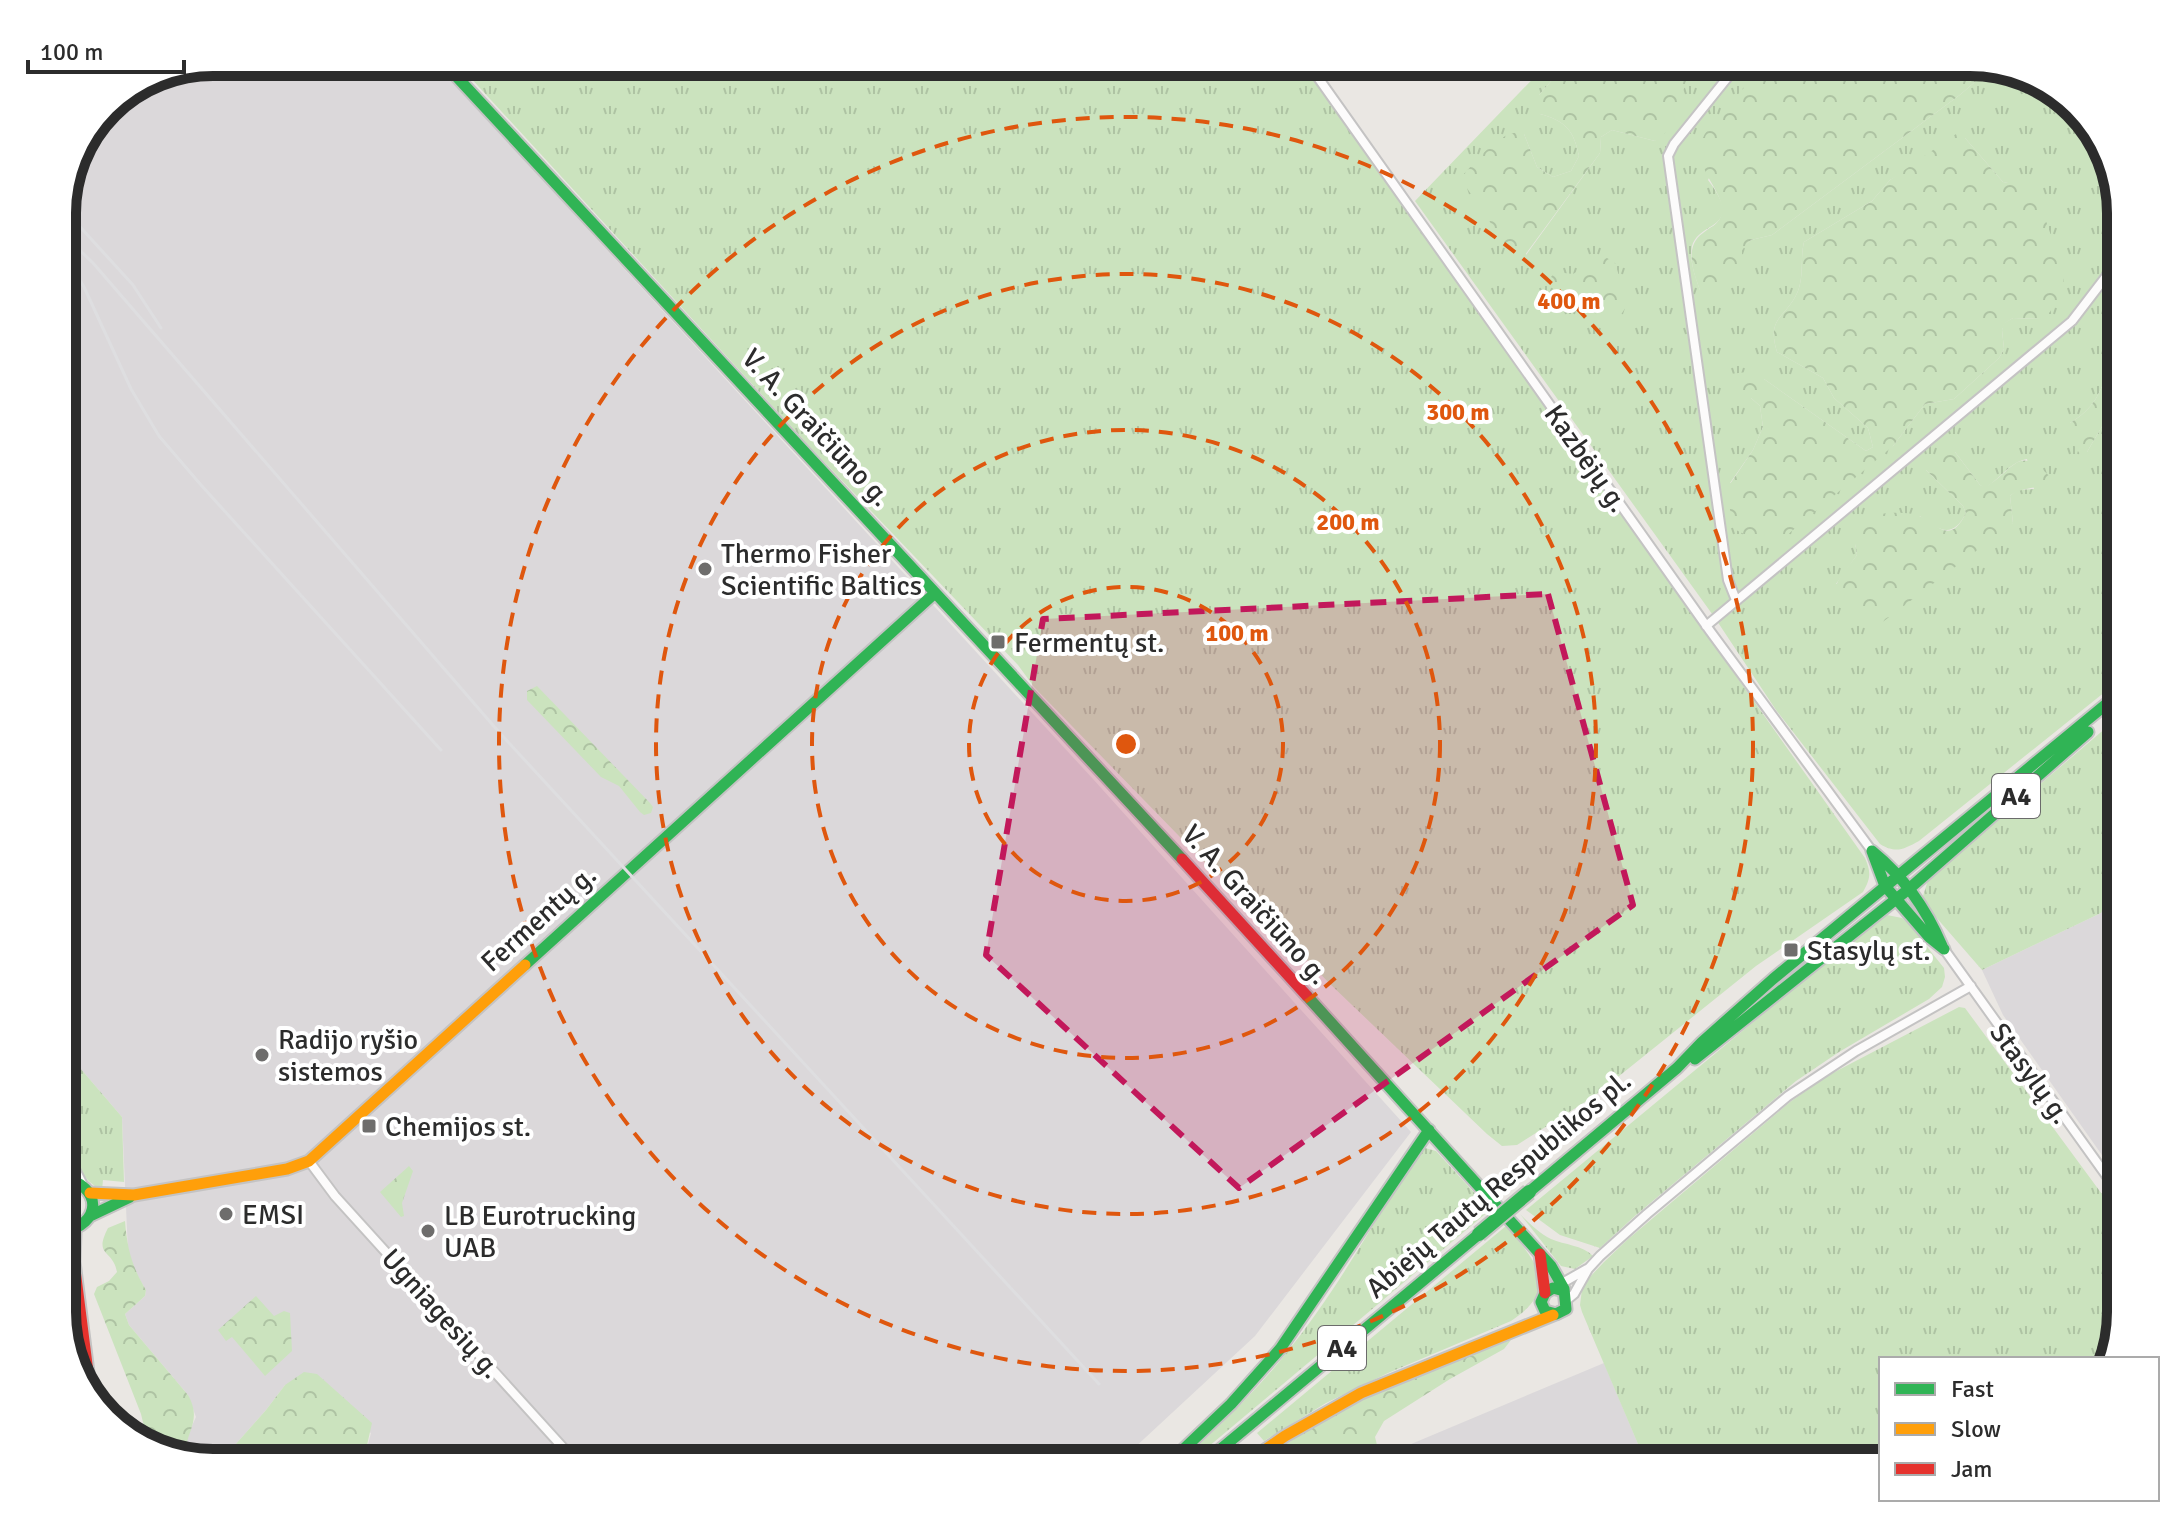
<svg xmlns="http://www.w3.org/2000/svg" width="2183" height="1525" font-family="Signika,sans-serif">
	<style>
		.industrial { fill: #dbd8da }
		.grass { fill: url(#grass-tufts); fill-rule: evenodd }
		.forest { fill: url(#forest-crowns) }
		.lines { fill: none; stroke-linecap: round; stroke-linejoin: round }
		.street-casing { stroke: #c4c3c3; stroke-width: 12 }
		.fast-casing { stroke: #c4c3c3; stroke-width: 15 }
		.slow-casing { stroke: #c4c3c3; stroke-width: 15 }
		.jam-casing { stroke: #c4c3c3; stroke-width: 15 }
		.street { stroke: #fcfbfb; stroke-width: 8 }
		.fast { stroke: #30b455; stroke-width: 11 }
		.slow { stroke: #ff9f0a; stroke-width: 11 }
		.jam { stroke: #e5322d; stroke-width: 11 }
		.rail { stroke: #dedee0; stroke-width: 3 }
		.fast-bridge-casing { stroke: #c6c4c2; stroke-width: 18; stroke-linecap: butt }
		.fast-bridge { stroke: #30b455; stroke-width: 14 }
		.marked { fill: #c2185b; fill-opacity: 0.2; stroke: #c2185b; stroke-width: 6; stroke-dasharray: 16 10; stroke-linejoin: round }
		.ring { fill: none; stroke: #df570e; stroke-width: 4; stroke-dasharray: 14 10 }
		.poi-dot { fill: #6e6d6c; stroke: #fff; stroke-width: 3 }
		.labels { text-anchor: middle; stroke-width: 8; stroke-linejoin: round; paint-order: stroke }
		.shield { fill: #fff; stroke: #6b6b6b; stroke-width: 2 }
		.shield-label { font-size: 26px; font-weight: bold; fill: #2c2c2c }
		.street-label { font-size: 28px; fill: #2c2c2c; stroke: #fff }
		.poi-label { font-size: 28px; fill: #2c2c2c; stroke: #fff; text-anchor: start }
		.rim { fill: none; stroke: #2c2c2c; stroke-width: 10 }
		.centre { fill: #df570e; stroke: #fff; stroke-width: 4 }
		.ring-label { font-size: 24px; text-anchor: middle; font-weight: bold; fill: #df570e; stroke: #fff; stroke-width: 8; stroke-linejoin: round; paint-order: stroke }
	</style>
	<defs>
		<pattern id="grass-tufts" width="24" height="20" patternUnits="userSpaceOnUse" patternTransform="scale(2)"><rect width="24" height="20" fill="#cbe3be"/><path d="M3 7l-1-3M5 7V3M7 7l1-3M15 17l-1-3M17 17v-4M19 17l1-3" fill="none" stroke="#aec3a3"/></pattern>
		<pattern id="forest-crowns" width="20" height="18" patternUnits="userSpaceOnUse" patternTransform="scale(2)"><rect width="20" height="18" fill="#cbe3be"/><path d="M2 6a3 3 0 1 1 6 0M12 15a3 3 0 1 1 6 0" fill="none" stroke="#aec3a3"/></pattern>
	</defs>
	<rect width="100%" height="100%" fill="#eae7e3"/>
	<path class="industrial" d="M 213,62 L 434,62 L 1093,779 L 1411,1132 L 1255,1336 L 1118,1463 L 363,1463 L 371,1433 L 285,1385 L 266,1410 L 219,1463 L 185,1454 L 186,1439 L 196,1417 L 188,1395 L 129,1325 L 125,1314 L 145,1296 L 146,1290 L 133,1268 L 128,1252 L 122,1117 L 62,1047 L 62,204 L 107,106 L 156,73 Z
		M 2121,871 L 2121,1182 L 2003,1015 L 1982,970 L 2101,913 Z
		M 1604,1363 L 1646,1463 L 1366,1463 Z"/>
	<path class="grass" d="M 456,62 L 1301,62 L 1865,858 C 1871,872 1871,878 1863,892 L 1756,966 L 1593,1097 L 1517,1145 L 1502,1146 L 1487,1134 L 1329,983 L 1233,882 L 1215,873 L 1034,687 L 1018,665 L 810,447 Z
		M 1549,62 L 1568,62 L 1539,95 L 1540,114 C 1566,121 1574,131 1579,156 L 1571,171 L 1553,177 L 1537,167 L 1524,134 L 1526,255 L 1600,153 L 1601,137 L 1612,130 L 1655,141 L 1694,65 L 1693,62 L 1851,62 C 1821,82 1794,78 1759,77 L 1708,180 C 1746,230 1699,220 1692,246 C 1689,260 1695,276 1700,290 L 1751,240 L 1772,235 L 1961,94 L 1976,81 L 1982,66 L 2054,88 L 2105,146 L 2121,213 L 2121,369 L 2117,365 L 2109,367 C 2101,392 2094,409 2070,423 L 2087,452 L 2121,394 L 2121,679 L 1919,841 C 1904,849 1896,854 1880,844 L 1776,710 L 1715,618 L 1415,201 ZM 1965,138 L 2003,182 L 2008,183 L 2041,319 L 2013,318 L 2004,323 L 2002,330 L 2004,349 L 1999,358 L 1954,399 L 1925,404 L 1893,446 L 1730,483 L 1753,450 L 1763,427 L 1760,406 L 1751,398 L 1764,379 L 1866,451 L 1873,447 L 1868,428 L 1834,398 L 1823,378 L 1777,352 C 1766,316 1786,319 1798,291 C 1804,275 1800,259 1804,242 L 1872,201 L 1890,180 ZM 1955,452 L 1980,485 L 1985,488 C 2000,479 2010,462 2027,459 L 2034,489 L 2017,490 L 2010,496 L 2013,523 L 1836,584 L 1857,555 L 1855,544 L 1920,516 C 1939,531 1953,539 1966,513 L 1963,506 L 1926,470 Z
		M 2121,715 L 2121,813 L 2110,822 L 2121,853 L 2121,871 L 2101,913 L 1982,970 L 1928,908 L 1923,896 L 1928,880 Z
		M 1887,915 L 1902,918 L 1908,923 L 1944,968 L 1945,977 L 1942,987 L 1929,999 L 1839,1052 L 1796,1081 L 1636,1215 L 1600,1248 L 1560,1235 L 1526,1210 L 1879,918 Z
		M 1959,1007 L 1965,1008 L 2121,1220 L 2121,1312 L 2107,1359 L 1881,1359 L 1881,1463 L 1646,1463 L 1582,1312 L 1580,1305 L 1582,1289 L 1588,1279 L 1604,1262 L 1627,1240 L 1790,1102 L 1827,1076 Z
		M 62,1047 L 122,1117 L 124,1182 L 103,1180 L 102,1190 C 57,1168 62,1088 62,1047 Z
		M 1425,1148 L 1436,1151 L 1490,1210 L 1189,1463 L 1180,1463 C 1217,1428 1255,1393 1287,1352 C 1337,1291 1376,1218 1419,1151 Z
		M 1520,1214 C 1529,1223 1539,1233 1551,1239 C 1565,1245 1582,1245 1593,1256 L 1575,1269 L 1561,1266 Z
		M 1506,1226 C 1536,1261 1561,1288 1511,1321 L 1388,1373 L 1326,1403 L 1264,1441 L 1257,1433 Z
		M 62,1237 L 65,1237 L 85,1390 L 62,1321 L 62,1281 L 65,1281 L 62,1266 Z"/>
	<path class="forest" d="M 1568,62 L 1693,62 L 1694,65 L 1665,133 L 1655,141 L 1612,130 L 1601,137 L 1600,153 L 1525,255 L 1516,260 L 1460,178 C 1475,163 1503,125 1524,134 L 1537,167 L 1553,177 L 1571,171 L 1579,156 C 1574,131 1566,121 1540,114 L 1537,109 L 1539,95 Z
		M 1851,62 L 1970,62 L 1982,66 L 1976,81 L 1961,94 L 1772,235 L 1751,240 L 1742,250 L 1742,261 L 1712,290 L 1700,290 C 1693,272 1684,246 1703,233 C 1710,227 1718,225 1721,216 C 1728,192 1693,173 1702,140 C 1705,129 1739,94 1749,82 C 1765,74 1784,79 1801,78 C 1821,78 1836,72 1851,62 Z
		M 1956,134 L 1965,138 L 2003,182 C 2023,185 2021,177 2037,195 L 2064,273 L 2063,289 L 2050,312 L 2041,319 L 2013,318 L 2005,323 L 2002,330 L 2004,349 L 1999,358 L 1954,399 L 1925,404 L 1893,446 L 1780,541 L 1760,542 L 1736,530 L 1729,506 L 1730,484 L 1753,450 L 1763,427 L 1760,406 L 1751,398 L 1734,396 L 1724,381 L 1730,374 L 1747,372 L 1764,379 L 1866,451 L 1873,447 L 1868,428 L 1834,398 L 1823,378 L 1777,352 C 1766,316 1786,319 1798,291 C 1804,275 1800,259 1804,242 L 1872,201 L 1890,180 Z
		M 1607,258 L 1615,263 L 1628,304 L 1620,316 L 1606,321 L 1552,283 L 1551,277 L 1555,272 L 1573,274 L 1595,261 Z
		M 2117,365 L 2121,369 L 2121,394 L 2087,452 L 2080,454 L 2067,435 L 2070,423 C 2094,409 2101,392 2109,367 Z
		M 1955,452 L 1980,485 L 1985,487 C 2013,472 2018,442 2049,476 L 2048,484 C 2036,489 2020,487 2010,496 L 2013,523 L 1880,624 C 1861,622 1826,607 1838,581 C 1843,572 1851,563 1857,555 L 1855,544 L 1846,531 L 1849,523 C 1862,514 1901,510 1916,515 C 1936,520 1948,549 1966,513 L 1963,506 L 1926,470 L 1926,463 L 1943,453 Z
		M 537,686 L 650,803 L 653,807 L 651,813 L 644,815 L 640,812 L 619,786 L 601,777 L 527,700 L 527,691 Z
		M 409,1166 L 413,1171 L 402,1203 L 404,1216 L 401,1217 L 380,1192 Z
		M 125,1221 C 127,1248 132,1267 146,1290 L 145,1296 L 125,1314 L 129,1325 L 188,1395 C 202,1420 187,1429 185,1454 L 148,1443 L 141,1414 L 94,1294 L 97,1287 L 109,1281 L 117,1272 C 113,1249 93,1257 108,1228 Z
		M 256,1296 L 274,1316 L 284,1311 L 290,1313 L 292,1351 L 265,1376 L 232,1337 L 226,1341 L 218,1330 Z
		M 1511,1340 L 1504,1349 L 1450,1379 L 1384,1421 L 1375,1437 L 1380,1457 L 1366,1463 L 1257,1463 L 1333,1414 L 1398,1382 Z
		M 304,1372 L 317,1374 L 372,1423 L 363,1463 L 219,1463 L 266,1410 L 285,1385 Z"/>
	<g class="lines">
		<defs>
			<path id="street" d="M 1307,62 L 1710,631 L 1872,851
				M 1736,600 L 1728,580 L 1668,156 L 1674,144 L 1740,62
				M 1706,626 L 2072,321 L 2121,257
				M 1944,949 L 2121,1196
				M 62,1144 L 82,1183
				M 309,1161 L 335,1196 L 577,1463
				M 1557,1286 L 1587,1269
				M 1568,1299 L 1574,1294 L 1588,1269 L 1600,1256 L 1647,1214 L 1788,1096 L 1856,1051 L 1971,986"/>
			<path id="fast" d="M 443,62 L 1182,859
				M 1872,851 L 1885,886 L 1929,937 L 1944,949
				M 1872,851 C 1904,877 1926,908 1942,946
				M 525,965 L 935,593
				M 1307,996 L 1551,1266 L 1564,1289 L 1566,1309 L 1556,1314 L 1545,1311 L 1541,1302 L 1545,1293 L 1553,1288 L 1564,1291
				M 1695,1059 L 1910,888 L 2088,732
				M 62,1178 C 103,1185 103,1225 62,1232
				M 1529,1192 L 1677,1068 L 1702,1042 L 1773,979 L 2121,692
				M 90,1216 L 130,1197
				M 1169,1463 L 1231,1404 L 1280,1349 L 1429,1130
				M 1204,1463 L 1479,1234"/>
			<path id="slow" d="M 90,1193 L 134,1195 L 287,1169 L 309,1161 L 525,965
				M 1246,1463 L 1285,1436 L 1361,1393 L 1553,1315"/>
			<path id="jam" d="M 1182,859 L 1307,996
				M 75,1231 L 74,1262 L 91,1396
				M 1540,1254 L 1545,1293"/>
		</defs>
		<use href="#street" class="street-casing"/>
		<use href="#fast" class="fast-casing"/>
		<use href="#slow" class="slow-casing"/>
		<use href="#jam" class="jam-casing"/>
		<use href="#street" class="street"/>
		<use href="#fast" class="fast"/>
		<use href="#slow" class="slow"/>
		<use href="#jam" class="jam"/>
		<path class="rail" d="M 62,207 L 133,285 L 161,328
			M 62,233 L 93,263 L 498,731 L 1099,1384
			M 62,250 L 84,287 L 131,389 L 159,436 L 201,485 L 441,750"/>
		<defs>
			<path id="fast-bridge" d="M 1479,1234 L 1529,1192"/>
		</defs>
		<use href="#fast-bridge" class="fast-bridge-casing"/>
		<use href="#fast-bridge" class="fast-bridge"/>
	</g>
	<path class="marked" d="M 1548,594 L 1633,905 L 1239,1188 L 986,955 L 1043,619 Z"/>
	<g class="ring">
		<circle cx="1126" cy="744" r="157"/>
		<circle cx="1126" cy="744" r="314"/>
		<circle cx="1126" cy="744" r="470"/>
		<circle cx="1126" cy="744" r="627"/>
	</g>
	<g class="poi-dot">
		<circle cx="705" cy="569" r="8"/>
		<rect x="990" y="634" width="16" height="16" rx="4"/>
		<rect x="1783" y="942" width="16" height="16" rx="4"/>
		<circle cx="262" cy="1055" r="8"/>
		<rect x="361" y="1118" width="16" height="16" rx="4"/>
		<circle cx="226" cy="1214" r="8"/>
		<circle cx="428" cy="1231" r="8"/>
	</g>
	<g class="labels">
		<g class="shield">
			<rect x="1992" y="774" width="48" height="44" rx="6"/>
			<rect x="1318" y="1326" width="48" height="44" rx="6"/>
		</g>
		<g class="shield-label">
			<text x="2016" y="805">A4</text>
			<text x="1342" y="1357">A4</text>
		</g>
		<g class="street-label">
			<text transform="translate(817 427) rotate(47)" y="10">V. A. Graičiūno g.</text>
			<text transform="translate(1587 458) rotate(55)" y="10">Kazbėjų g.</text>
			<text transform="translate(1256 904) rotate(48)" y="10">V. A. Graičiūno g.</text>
			<text transform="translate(538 918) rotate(-42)" y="10">Fermentų g.</text>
			<text transform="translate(2031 1073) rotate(54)" y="10">Stasylų g.</text>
			<text transform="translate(1498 1184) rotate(-40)" y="10">Abiejų Tautų Respublikos pl.</text>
			<text transform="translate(442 1313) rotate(48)" y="10">Ugniagesių g.</text>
		</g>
		<g class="poi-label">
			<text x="721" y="563">Thermo Fisher<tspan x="721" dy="32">Scientific Baltics</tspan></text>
			<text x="1014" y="652">Fermentų st.</text>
			<text x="1807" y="960">Stasylų st.</text>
			<text x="278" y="1049">Radijo ryšio<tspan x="278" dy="32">sistemos</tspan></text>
			<text x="385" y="1136">Chemijos st.</text>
			<text x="242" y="1224">EMSI</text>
			<text x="444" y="1225">LB Eurotrucking<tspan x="444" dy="32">UAB</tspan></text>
		</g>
	</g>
	<path d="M0 0H2183V1525H0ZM213 76H1970A137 137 0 0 1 2107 213V1312A137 137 0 0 1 1970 1449H213A137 137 0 0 1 76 1312V213A137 137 0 0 1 213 76Z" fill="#fff" fill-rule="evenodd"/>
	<path class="rim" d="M213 76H1970A137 137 0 0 1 2107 213V1312A137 137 0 0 1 1970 1449H213A137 137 0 0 1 76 1312V213A137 137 0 0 1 213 76Z"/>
	<circle cx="1126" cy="744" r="12" class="centre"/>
	<g class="ring-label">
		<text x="1569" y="309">400 m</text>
		<text x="1458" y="420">300 m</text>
		<text x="1348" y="530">200 m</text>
		<text x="1237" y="641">100 m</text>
	</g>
	<rect x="1879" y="1357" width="280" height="144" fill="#ffffff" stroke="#ababab" stroke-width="2"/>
	<rect x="1895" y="1383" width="40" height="12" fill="#30b455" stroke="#ababab" stroke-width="2"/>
	<text x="1951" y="1397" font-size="24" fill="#2c2c2c">Fast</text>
	<rect x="1895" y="1423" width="40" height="12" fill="#ff9f0a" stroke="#ababab" stroke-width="2"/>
	<text x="1951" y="1437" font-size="24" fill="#2c2c2c">Slow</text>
	<rect x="1895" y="1463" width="40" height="12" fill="#e5322d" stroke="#ababab" stroke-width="2"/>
	<text x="1951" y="1477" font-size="24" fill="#2c2c2c">Jam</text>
	<path d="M28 60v12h156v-12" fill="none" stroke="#2c2c2c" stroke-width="4"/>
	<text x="40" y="60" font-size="24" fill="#2c2c2c" stroke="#ffffff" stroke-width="6" paint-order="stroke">100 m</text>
</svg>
